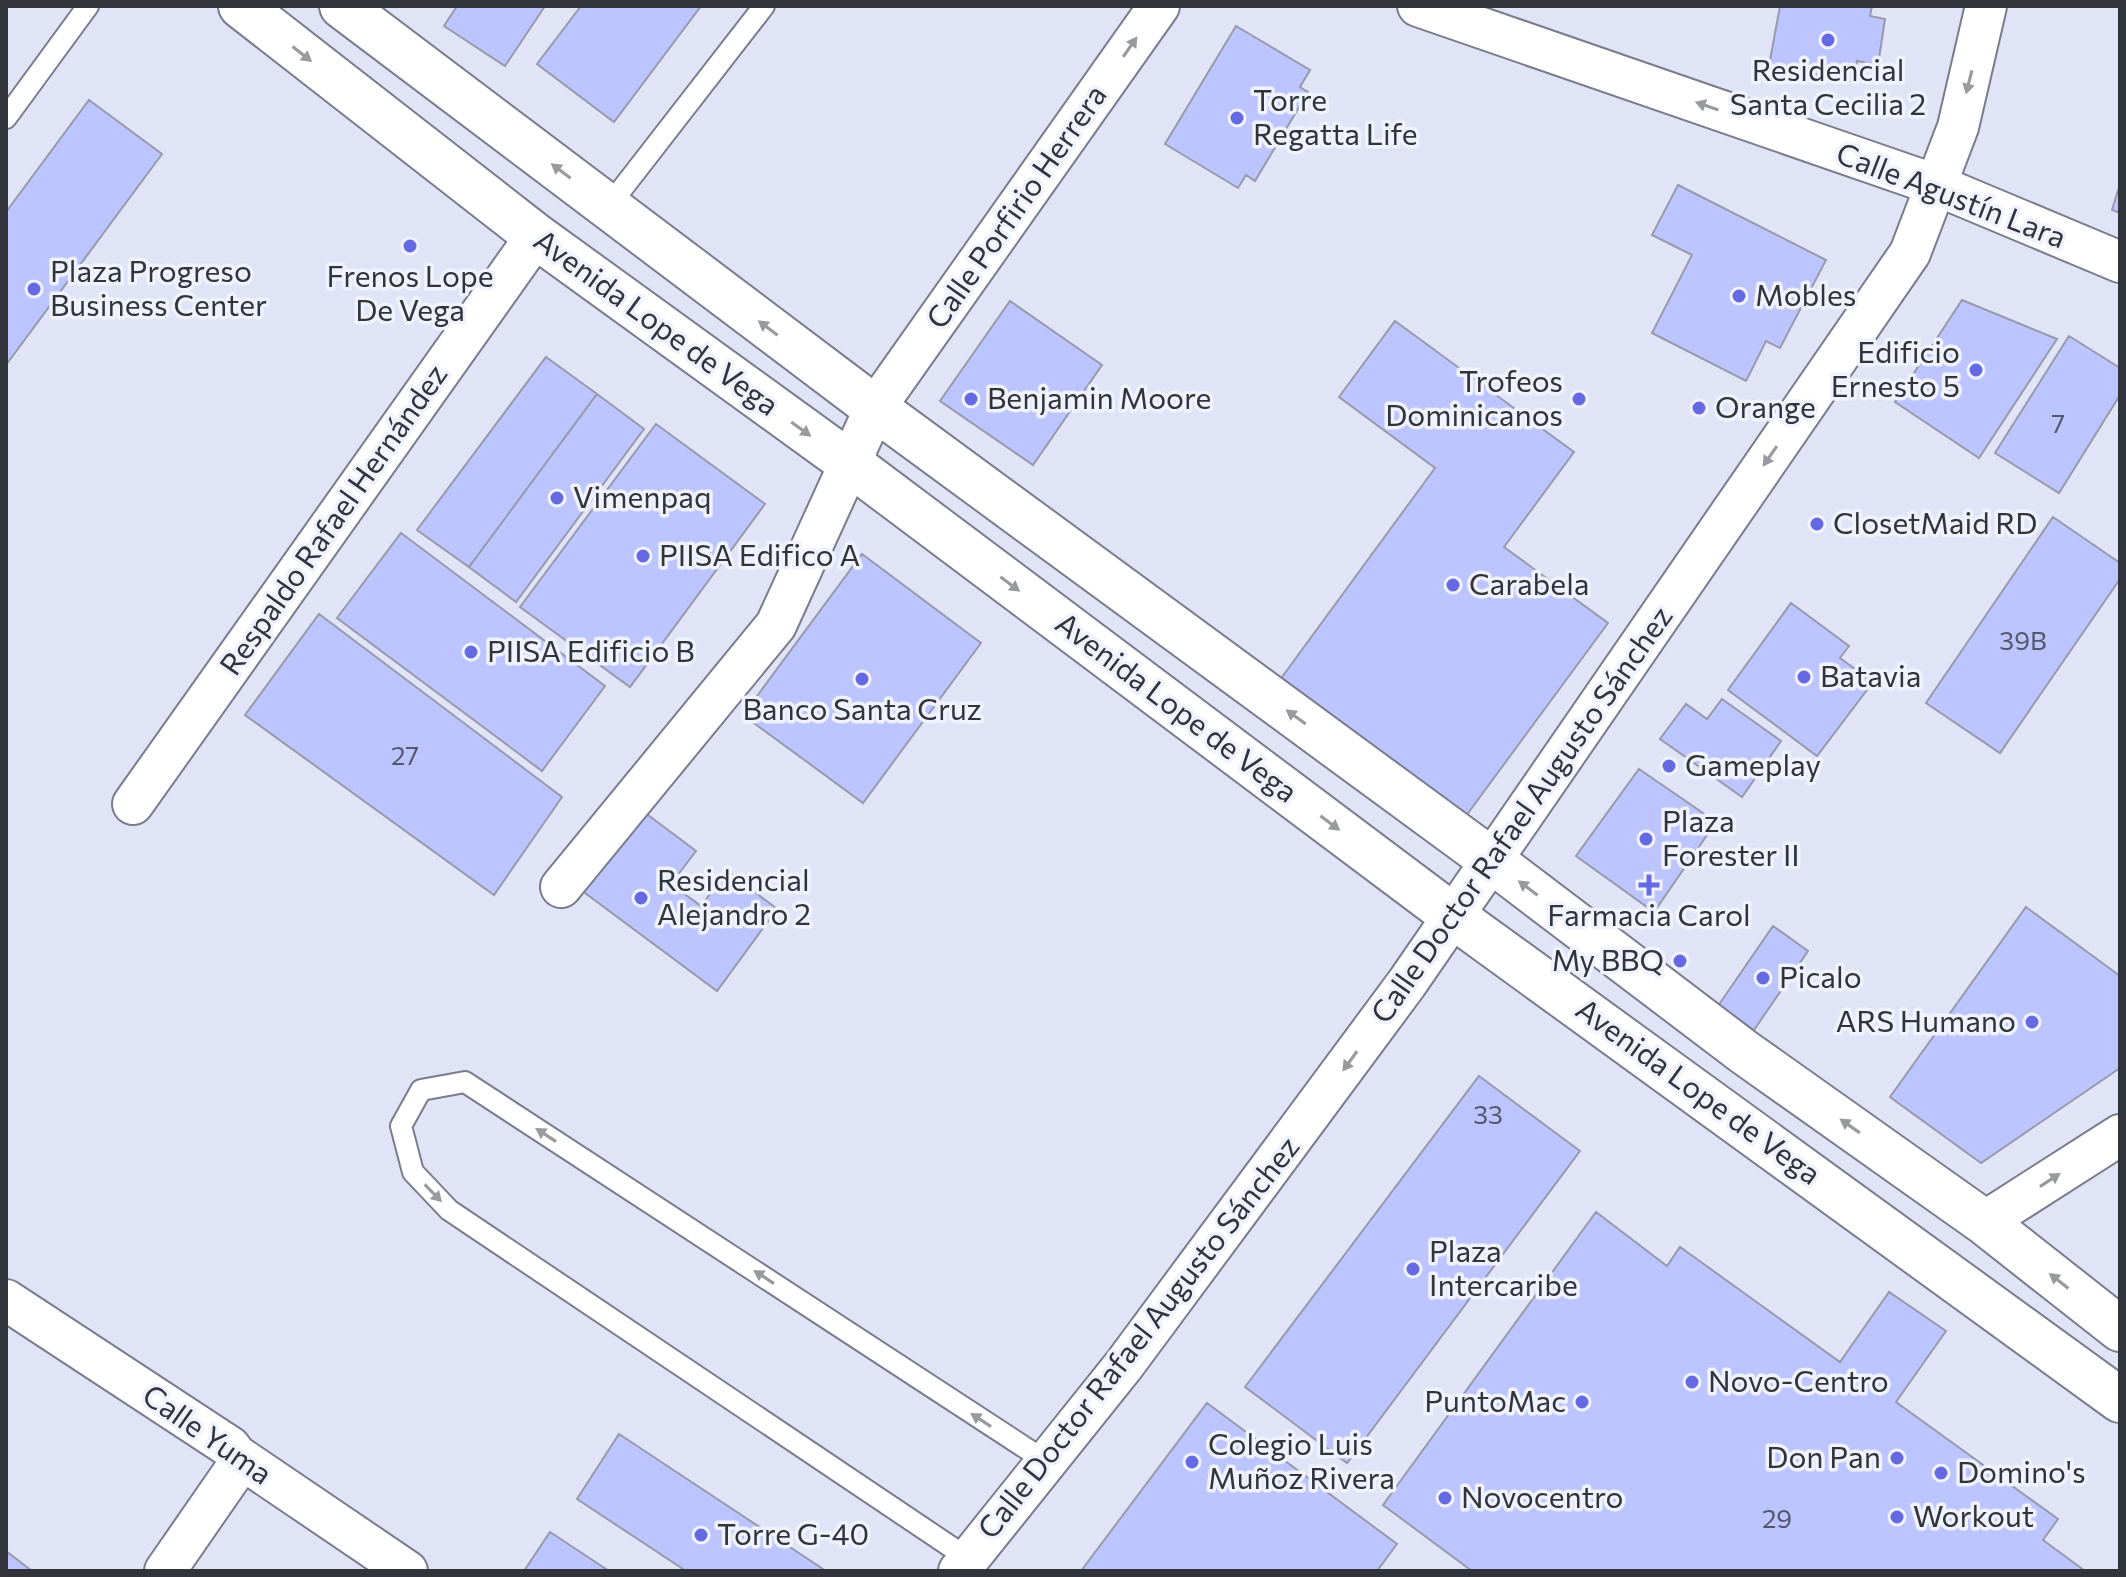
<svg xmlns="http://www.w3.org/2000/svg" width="2126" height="1577" font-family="Commissioner,sans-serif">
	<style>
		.building { fill: #bcc5ff; stroke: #979aab; stroke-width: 2 }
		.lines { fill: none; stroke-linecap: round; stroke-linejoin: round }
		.service-casing { stroke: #797c8c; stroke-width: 24 }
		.minor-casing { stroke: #797c8c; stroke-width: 44 }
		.secondary-casing { stroke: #797c8c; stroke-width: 48 }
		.service { stroke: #fff; stroke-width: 20 }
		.minor { stroke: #fff; stroke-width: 40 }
		.secondary { stroke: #fff; stroke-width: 44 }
		.oneway { fill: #989a9d }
		.poi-dot { fill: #656ae3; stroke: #f0f2fd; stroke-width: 3 }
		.labels { text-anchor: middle; stroke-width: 7; stroke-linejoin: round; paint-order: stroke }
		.number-label { font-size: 26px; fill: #54586c }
		.poi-label { font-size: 30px; fill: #32343b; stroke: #f0f2fd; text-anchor: start }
		.street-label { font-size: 30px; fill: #32343b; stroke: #f0f2fd }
	</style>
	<rect width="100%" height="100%" fill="#e1e4f6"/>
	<path class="building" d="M 457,6 L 545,6 L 505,66 L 444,26 Z
		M 581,6 L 701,6 L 614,122 L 537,64 Z
		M 1780,6 L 1872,6 L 1870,16 L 1885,19 L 1878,65 L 1857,61 L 1854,82 L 1769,66 Z
		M 1236,26 L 1310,70 L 1300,87 L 1308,92 L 1255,181 L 1246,175 L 1238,188 L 1165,144 Z
		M 89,100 L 162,154 L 6,365 L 6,212 Z
		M 2120,184 L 2120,213 L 2112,210 Z
		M 1678,185 L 1826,260 L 1780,348 L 1766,341 L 1746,381 L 1652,333 L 1692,255 L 1652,235 Z
		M 1962,300 L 2057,339 L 1979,458 L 1895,402 Z
		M 1010,301 L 1102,365 L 1033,465 L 940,401 Z
		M 1395,321 L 1574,452 L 1504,547 L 1608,623 L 1460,824 L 1274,688 L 1435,468 L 1339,397 Z
		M 2069,336 L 2120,368 L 2120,395 L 2059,493 L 1995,453 Z
		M 546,357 L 597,394 L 469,567 L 417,530 Z
		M 597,394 L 644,429 L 516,602 L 469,567 Z
		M 656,424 L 765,504 L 630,687 L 520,607 Z
		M 2053,517 L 2120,563 L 2120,579 L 2000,753 L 1926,703 Z
		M 401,533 L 605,686 L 542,771 L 337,618 Z
		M 862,554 L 981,643 L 863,803 L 743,715 Z
		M 1791,603 L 1849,646 L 1840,658 L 1873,682 L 1817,756 L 1728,690 Z
		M 319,614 L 562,797 L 494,895 L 245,715 Z
		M 1722,699 L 1781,741 L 1742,797 L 1660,739 L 1686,704 L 1707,719 Z
		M 1639,769 L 1716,822 L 1654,912 L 1576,856 Z
		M 640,809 L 696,851 L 671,884 L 701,906 L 727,871 L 777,909 L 717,991 L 581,890 Z
		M 2026,907 L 2120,976 L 2120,1068 L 1981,1163 L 1890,1097 Z
		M 1773,926 L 1808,951 L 1754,1030 L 1718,1006 Z
		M 1479,1076 L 1580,1151 L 1347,1463 L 1245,1387 Z
		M 1596,1212 L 1667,1266 L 1680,1247 L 1840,1362 L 1889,1292 L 1946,1331 L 1896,1402 L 2058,1519 L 2043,1540 L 2085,1571 L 1472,1571 L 1383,1505 Z
		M 1207,1403 L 1397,1544 L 1377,1571 L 1081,1571 Z
		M 619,1434 L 826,1571 L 686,1571 L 577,1499 Z
		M 550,1532 L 609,1571 L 524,1571 Z
		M 6,1551 L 32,1571 L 6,1571 Z"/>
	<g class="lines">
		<defs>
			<path id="service" d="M 6,118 L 88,6
				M 608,207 L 764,6
				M 969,1559 L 449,1210 L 413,1172 L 401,1126 L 421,1090 L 465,1082 L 1047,1462"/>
			<path id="minor" d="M 1418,6 L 1936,185 L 2120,262
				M 133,804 L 536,236
				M 561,887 L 776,625 L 875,408 L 1159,6
				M 1984,1222 L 2120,1135
				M 6,1300 L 230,1447 L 236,1455 L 407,1571
				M 165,1571 L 237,1467 L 236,1455
				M 959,1571 L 1124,1365 L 1407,983 L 1910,253 L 1958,127 L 1986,6"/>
			<path id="secondary" d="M 241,6 L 536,236 L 848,462 L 1453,916 L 2120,1400
				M 342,6 L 875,408 L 1491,860 L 1744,1052 L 1984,1222 L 2120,1329"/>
		</defs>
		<use href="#service" class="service-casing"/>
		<use href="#minor" class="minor-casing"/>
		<use href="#secondary" class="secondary-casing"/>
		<use href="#service" class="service"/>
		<use href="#minor" class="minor"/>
		<use href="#secondary" class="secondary"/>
	</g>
	<defs><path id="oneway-solid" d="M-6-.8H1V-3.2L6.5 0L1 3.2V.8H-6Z" transform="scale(2)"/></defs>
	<g class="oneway">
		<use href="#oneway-solid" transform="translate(1130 47) rotate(-55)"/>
		<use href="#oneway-solid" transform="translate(302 54) rotate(38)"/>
		<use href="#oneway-solid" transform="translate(1969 82) rotate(104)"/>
		<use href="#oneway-solid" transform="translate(1707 106) rotate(-161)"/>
		<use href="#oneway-solid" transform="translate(561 171) rotate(-143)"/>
		<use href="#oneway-solid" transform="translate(768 328) rotate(-143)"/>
		<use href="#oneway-solid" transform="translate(801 429) rotate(36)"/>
		<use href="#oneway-solid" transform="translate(1770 456) rotate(125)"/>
		<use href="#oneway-solid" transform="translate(1010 584) rotate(37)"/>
		<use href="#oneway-solid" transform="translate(1296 717) rotate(-144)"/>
		<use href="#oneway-solid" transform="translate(1330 823) rotate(37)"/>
		<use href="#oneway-solid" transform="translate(1528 888) rotate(-143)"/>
		<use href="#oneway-solid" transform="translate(1350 1061) rotate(126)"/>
		<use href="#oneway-solid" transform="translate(1850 1126) rotate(-145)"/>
		<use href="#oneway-solid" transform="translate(546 1135) rotate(-147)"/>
		<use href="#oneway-solid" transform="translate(2050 1180) rotate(-33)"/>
		<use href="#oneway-solid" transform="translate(433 1193) rotate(46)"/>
		<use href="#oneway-solid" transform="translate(764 1277) rotate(-147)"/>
		<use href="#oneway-solid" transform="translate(2059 1281) rotate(-142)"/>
		<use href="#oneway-solid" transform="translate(981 1420) rotate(-147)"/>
	</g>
	<g class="poi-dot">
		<circle cx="1828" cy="40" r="8"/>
		<circle cx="1237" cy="118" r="8"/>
		<circle cx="410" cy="246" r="8"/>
		<circle cx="34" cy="289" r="8"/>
		<circle cx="1739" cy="296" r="8"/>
		<circle cx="1976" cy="370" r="8"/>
		<circle cx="971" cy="399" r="8"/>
		<circle cx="1579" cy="399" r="8"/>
		<circle cx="1699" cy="408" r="8"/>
		<circle cx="557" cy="498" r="8"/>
		<circle cx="1817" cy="524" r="8"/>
		<circle cx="643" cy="556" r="8"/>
		<circle cx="1453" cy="585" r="8"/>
		<circle cx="471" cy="652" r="8"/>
		<circle cx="1804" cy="677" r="8"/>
		<circle cx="862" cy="679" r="8"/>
		<circle cx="1669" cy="766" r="8"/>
		<circle cx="1646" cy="839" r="8"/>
		<path d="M1645 873h8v8h8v8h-8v8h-8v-8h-8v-8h8z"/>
		<circle cx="641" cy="898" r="8"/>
		<circle cx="1680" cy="961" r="8"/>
		<circle cx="1763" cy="978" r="8"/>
		<circle cx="2032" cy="1022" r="8"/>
		<circle cx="1413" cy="1269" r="8"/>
		<circle cx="1692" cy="1382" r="8"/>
		<circle cx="1582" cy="1402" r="8"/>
		<circle cx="1897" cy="1458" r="8"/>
		<circle cx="1192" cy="1462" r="8"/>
		<circle cx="1941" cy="1473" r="8"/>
		<circle cx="1445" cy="1498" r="8"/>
		<circle cx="1897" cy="1517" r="8"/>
		<circle cx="701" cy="1535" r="8"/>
	</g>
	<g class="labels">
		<g class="number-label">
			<text x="2058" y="433">7</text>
			<text x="2023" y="650">39B</text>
			<text x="405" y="765">27</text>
			<text x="1488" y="1124">33</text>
			<text x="1777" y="1528">29</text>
		</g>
		<g class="poi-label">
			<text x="1828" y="81" text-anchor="middle">Residencial<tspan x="1828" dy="34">Santa Cecilia 2</tspan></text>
			<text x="1253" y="111">Torre<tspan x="1253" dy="34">Regatta Life</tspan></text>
			<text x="50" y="282">Plaza Progreso<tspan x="50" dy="34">Business Center</tspan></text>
			<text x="410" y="287" text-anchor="middle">Frenos Lope<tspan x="410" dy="34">De Vega</tspan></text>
			<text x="1755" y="306">Mobles</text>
			<text x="1960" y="363" text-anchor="end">Edificio<tspan x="1960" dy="34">Ernesto 5</tspan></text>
			<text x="1563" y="392" text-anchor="end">Trofeos<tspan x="1563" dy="34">Dominicanos</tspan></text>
			<text x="987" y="409">Benjamin Moore</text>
			<text x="1715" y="418">Orange</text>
			<text x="573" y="508">Vimenpaq</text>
			<text x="1833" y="534">ClosetMaid RD</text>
			<text x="659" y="566">PIISA Edifico A</text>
			<text x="1469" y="595">Carabela</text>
			<text x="487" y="662">PIISA Edificio B</text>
			<text x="1820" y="687">Batavia</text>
			<text x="862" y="720" text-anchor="middle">Banco Santa Cruz</text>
			<text x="1685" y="776">Gameplay</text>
			<text x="1662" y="832">Plaza<tspan x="1662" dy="34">Forester II</tspan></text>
			<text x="657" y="891">Residencial<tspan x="657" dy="34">Alejandro 2</tspan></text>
			<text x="1649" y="926" text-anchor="middle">Farmacia Carol</text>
			<text x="1664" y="971" text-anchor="end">My BBQ</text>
			<text x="1779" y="988">Picalo</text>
			<text x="2016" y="1032" text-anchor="end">ARS Humano</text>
			<text x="1429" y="1262">Plaza<tspan x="1429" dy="34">Intercaribe</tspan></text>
			<text x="1708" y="1392">Novo-Centro</text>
			<text x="1566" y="1412" text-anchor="end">PuntoMac</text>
			<text x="1208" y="1455">Colegio Luis<tspan x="1208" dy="34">Muñoz Rivera</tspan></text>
			<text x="1881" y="1468" text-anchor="end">Don Pan</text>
			<text x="1957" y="1483">Domino's</text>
			<text x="1461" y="1508">Novocentro</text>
			<text x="1913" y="1527">Workout</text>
			<text x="717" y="1545">Torre G-40</text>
		</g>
		<g class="street-label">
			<text transform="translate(1951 196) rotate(21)" y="10">Calle Agustín Lara</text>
			<text transform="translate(1017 207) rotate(-55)" y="10">Calle Porfirio Herrera</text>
			<text transform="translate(656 323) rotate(36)" y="10">Avenida Lope de Vega</text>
			<text transform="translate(334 520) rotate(-55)" y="10">Respaldo Rafael Hernández</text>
			<text transform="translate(1176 708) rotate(37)" y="10">Avenida Lope de Vega</text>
			<text transform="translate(1522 815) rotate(-55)" y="10">Calle Doctor Rafael Augusto Sánchez</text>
			<text transform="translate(1698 1092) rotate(36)" y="10">Avenida Lope de Vega</text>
			<text transform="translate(1139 1338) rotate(-52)" y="10">Calle Doctor Rafael Augusto Sánchez</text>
			<text transform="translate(207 1435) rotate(35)" y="10">Calle Yuma</text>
		</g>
	</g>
	<rect width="2126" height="1577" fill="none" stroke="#32343b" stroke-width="16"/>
</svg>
